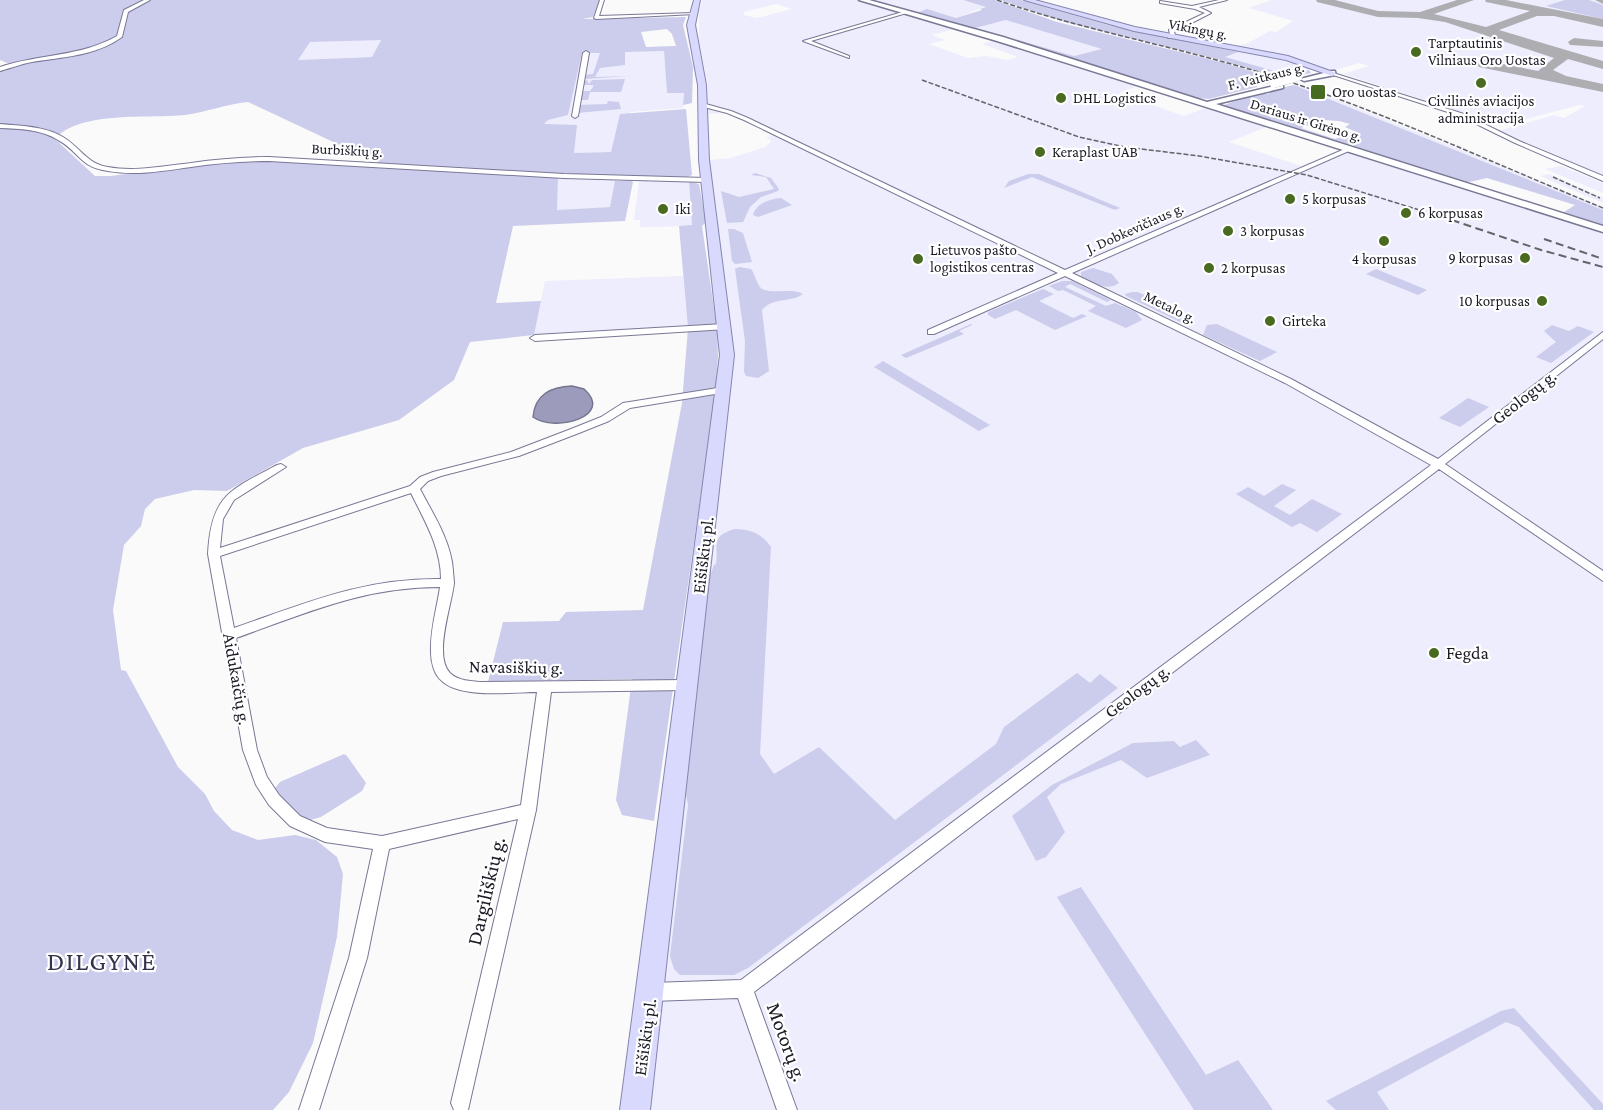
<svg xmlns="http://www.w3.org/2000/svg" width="1603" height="1110" font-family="'Crimson Pro',serif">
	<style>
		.built { fill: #ededfd; fill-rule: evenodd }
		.green { fill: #ccccec; fill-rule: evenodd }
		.water { fill: #9c9bbc; stroke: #75758f; stroke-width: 1.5 }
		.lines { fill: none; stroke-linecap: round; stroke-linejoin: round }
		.taxiway { fill: #aeaeb2; fill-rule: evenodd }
		.street-casing { stroke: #797895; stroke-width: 2 }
		.secondary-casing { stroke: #797895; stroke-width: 3 }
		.primary-casing { stroke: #8685b0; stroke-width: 2 }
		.street { fill: #fff; fill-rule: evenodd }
		.secondary { fill: #fff; fill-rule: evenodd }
		.primary { fill: #d9d8fd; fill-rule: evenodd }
		.rail-far1 { stroke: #63636a; stroke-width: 1.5; stroke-dasharray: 5 2; stroke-linecap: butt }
		.rail { stroke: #63636a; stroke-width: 2; stroke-dasharray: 8 4.5; stroke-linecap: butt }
		.secondary-bridge-casing { stroke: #797895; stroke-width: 8; stroke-linecap: butt }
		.secondary-bridge { stroke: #fff; stroke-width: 8 }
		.poi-dot { fill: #496a21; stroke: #fff; stroke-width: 2 }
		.labels { text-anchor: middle; stroke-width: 4.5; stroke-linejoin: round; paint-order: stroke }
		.far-street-label { font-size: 15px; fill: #1b1b26; stroke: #fff }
		.far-poi-label { font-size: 15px; fill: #1b1b26; stroke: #fff; text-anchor: start }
		.street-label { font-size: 18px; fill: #1b1b26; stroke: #fff }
		.poi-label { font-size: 18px; fill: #1b1b26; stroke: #fff; text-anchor: start }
		.near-street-label { font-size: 21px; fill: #1b1b26; stroke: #fff }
		.near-quarter-label { font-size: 26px; letter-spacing: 1.5px; fill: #34334c; stroke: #fff }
	</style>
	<rect width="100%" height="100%" fill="#fafafa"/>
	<path class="built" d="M 702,0 L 856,0 L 958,28 L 932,35 L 945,40 L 929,44 L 968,58 L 987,56 L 1007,60 L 1018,57 L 982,44 L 997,40 L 1141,85 L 1119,93 L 1184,116 L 1208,107 L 1269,126 L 1229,142 L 1301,166 L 1341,150 L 1353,152 L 1603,230 L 1603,1110 L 646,1110 L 733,363 L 732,342 L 709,160 L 731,158 L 753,151 L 765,147 L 772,141 L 766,138 L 773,135 L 726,113 L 707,114 L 708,86 L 699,41 L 699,12 ZM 776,4 L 792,9 L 757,18 L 744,15 L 744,12 Z
		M 868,0 L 963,0 L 987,6 L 956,18 L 927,10 L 917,13 Z
		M 1271,0 L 1603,0 L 1603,180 L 1560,164 L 1494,132 L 1554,115 L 1564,118 L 1585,106 L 1579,105 L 1508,124 L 1494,126 L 1449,108 L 1343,74 L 1369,66 L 1359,63 L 1332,71 L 1288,58 L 1234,46 L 1246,44 L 1270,31 L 1276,32 L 1293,21 L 1249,8 Z
		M 1006,20 L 1037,28 L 1103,49 L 1074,56 L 974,28 Z
		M 381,39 L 372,57 L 297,60 L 310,42 Z
		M 664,51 L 667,92 L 684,93 L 683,108 L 630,112 L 611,152 L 574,153 L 543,125 L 548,120 L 568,115 L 582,53 Z
		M 1239,51 L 1271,57 L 1312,69 L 1289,75 L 1224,57 Z
		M 1298,84 L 1603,207 L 1603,210 L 1294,85 Z
		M 1561,166 L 1603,183 L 1603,193 L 1545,169 Z
		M 1549,174 L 1603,198 L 1603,203 L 1540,176 Z
		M 558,177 L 616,179 L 610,207 L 556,210 Z
		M 639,181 L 689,181 L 692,226 L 640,227 L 640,220 L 634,220 Z
		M 683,276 L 688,328 L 534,335 L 545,281 Z"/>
	<path class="green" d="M 0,0 L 600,0 L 593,17 L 582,19 L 686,17 L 683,25 L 693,67 L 692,103 L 683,105 L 684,93 L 667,93 L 664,51 L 625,52 L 625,65 L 600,68 L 595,77 L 629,76 L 586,79 L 584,75 L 593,74 L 600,53 L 582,53 L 568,115 L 548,120 L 544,124 L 577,125 L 574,153 L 611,152 L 620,114 L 686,109 L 692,175 L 687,177 L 567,174 L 378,163 L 248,102 C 226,104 207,112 185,115 C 150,119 80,110 55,139 L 95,176 L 111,176 L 199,164 L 262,161 L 558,177 L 557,210 L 610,207 L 615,181 L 631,180 L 633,182 L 625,221 L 513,226 L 496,303 L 541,301 L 534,335 L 470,342 L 454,380 L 399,420 L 303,448 L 227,491 L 194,490 L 155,499 L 145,509 L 141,526 L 124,545 L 113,610 L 121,670 L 126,671 L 178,767 L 205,794 L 214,811 L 232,830 L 258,840 L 295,835 L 316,840 L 337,857 L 343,874 L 337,937 L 313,1043 L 289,1092 L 273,1110 L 0,1110 L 0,67 L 10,64 L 0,60 ZM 667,29 L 672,34 L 676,46 L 646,47 L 641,32 ZM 381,40 L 372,57 L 298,60 L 310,42 Z
		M 963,0 L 995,0 L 1057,22 L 1221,62 L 1280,80 L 1265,84 L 1257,84 L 1257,87 L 1209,99 L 1198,98 L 917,13 L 927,9 L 956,18 L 982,10 L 980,9 L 986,7 ZM 1006,20 L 1102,49 L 1074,56 L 975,28 Z
		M 1000,0 L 1021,0 L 1108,25 L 1238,52 L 1225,57 L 1289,75 L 1309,70 L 1311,73 L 1284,79 L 1217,59 L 1065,22 Z
		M 1565,0 L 1589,0 L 1603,5 L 1603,19 L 1546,6 Z
		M 625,79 L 621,92 L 590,92 L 588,100 L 579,100 L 580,91 L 590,91 L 593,87 L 593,85 L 582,85 L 582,82 L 587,80 L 589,84 L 592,80 Z
		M 1294,85 L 1603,210 L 1603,227 L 1561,214 L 1575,205 L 1487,178 L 1465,183 L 1224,105 L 1257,93 L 1270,94 L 1266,91 ZM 1323,120 L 1339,121 L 1350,124 L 1345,127 L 1354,131 L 1335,139 L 1301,128 Z
		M 608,101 L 619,102 L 621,109 L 577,113 L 578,105 L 607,104 Z
		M 755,173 L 771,178 L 779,189 L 778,191 L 761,197 L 750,207 L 743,222 L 727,223 L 721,191 L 739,197 L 774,189 L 766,177 L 751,175 Z
		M 1028,174 L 1039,174 L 1120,208 L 1115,210 L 1032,177 L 1004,188 L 1009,181 Z
		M 689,181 L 699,184 L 706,222 L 702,226 L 717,329 L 718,356 L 715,396 L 654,821 L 622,815 L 616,800 L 632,679 L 488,682 L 503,622 L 559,621 L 566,612 L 643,610 L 682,403 L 688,328 L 679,226 L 692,225 Z
		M 781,198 L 792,205 L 758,217 L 753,215 C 756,203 770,199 781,198 Z
		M 728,229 L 734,229 L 743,233 L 752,262 L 735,264 L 732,261 Z
		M 739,267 L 751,269 C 755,274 756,282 760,287 C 767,296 792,287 803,294 C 791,303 772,297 762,310 L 769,371 L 758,378 L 746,376 L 744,372 L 745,341 L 735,269 Z
		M 1093,268 L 1112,274 L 1119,283 C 1106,292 1094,283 1081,277 L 1081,272 Z
		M 1376,269 L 1427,290 L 1418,295 L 1366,274 Z
		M 1062,281 L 1072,281 L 1111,300 L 1107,302 L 1070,284 L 1065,287 L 1106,306 L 1115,303 L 1136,312 L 1142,320 L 1126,328 L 1088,311 L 1096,306 L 1063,290 L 1058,291 L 1049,286 Z
		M 1043,289 L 1054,294 L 1039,301 L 1073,318 L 1082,314 L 1087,316 L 1055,330 L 1016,310 L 995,319 L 988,315 L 988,312 Z
		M 1132,292 L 1138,292 L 1191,317 L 1190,320 L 1180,322 L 1126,296 L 1125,294 Z
		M 971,324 L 972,325 L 959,331 L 964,334 L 906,358 L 901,355 Z
		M 1217,324 L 1277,352 L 1260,361 L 1203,335 L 1207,325 Z
		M 1552,325 L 1569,331 L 1578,326 L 1594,332 L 1551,363 L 1536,357 L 1556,342 L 1544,331 Z
		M 883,361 L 990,425 L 979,431 L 874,367 Z
		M 1468,398 L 1489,407 L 1460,427 L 1439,418 Z
		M 1282,484 L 1296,490 L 1274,506 L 1290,515 L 1312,499 L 1342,514 L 1317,532 L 1300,523 L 1292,527 L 1236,494 L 1248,487 L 1264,496 Z
		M 735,529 C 752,530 761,533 771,547 L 760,754 L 774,774 L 819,747 L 895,820 L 996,744 L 1004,727 L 1077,673 L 1090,683 L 1100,674 L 1118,688 L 748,968 L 734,975 L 680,975 L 674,969 L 670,956 L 688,805 L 684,783 L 709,578 L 714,565 L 716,564 C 719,547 709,536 735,529 Z
		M 1196,740 L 1210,755 L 1147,778 L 1121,760 L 1061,784 L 1047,797 L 1065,832 L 1046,857 L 1036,861 L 1012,816 L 1052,785 L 1133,743 L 1174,741 L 1180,747 Z
		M 344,754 L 347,756 L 366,783 L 362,791 L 321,817 L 307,821 C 294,812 279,802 275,788 L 280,782 Z
		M 1081,887 L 1206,1075 L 1238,1060 L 1273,1110 L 1194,1110 L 1057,897 Z
		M 1514,1008 L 1603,1104 L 1603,1110 L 1594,1110 L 1519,1027 L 1506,1022 L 1377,1092 L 1389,1110 L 1336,1110 L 1326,1101 L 1501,1011 Z"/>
	<path class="water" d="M 572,386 L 584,389 C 615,416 555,433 533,417 C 535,394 551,387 572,386 Z"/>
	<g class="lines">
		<path class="taxiway" d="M 1316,0 L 1335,0 L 1378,11 L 1420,12 L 1457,0 L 1474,0 L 1434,14 L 1486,27 L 1530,11 L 1486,2 L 1485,0 L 1506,0 L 1603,19 L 1603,27 L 1554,16 L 1537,16 L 1499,30 L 1603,61 L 1603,69 L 1568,59 L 1553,70 L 1566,76 L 1603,84 L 1603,92 L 1479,67 L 1477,64 L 1479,61 L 1484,60 L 1538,71 L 1554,58 L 1445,22 L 1418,18 L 1378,17 L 1317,2 Z
			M 1595,0 L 1603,0 L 1603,4 Z
			M 1574,38 L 1603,41 L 1603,47 L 1570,45 L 1568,42 Z"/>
		<defs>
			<path id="street" d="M 144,0 L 150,0 L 128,12 L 122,37 C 96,56 62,57 32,62 C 21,64 11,68 0,71 L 0,67 C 39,54 80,57 117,36 L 124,10 Z
				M 600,0 L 604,0 L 599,16 L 693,13 L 695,14 L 596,19 L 594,18 Z
				M 1219,0 L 1227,0 L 1199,7 L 1211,13 L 1174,32 L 1175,35 L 1172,38 L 1168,38 L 1170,34 L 1169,30 L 1205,13 L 1195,9 L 1160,3 L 1160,1 L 1192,6 Z
				M 906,11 L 910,12 L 811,41 L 849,56 L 849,58 L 803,41 Z
				M 586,51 L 589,53 L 578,116 L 575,118 L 572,116 L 583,53 Z
				M 1330,72 L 1464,114 L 1519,141 L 1603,176 L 1603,181 L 1515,143 L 1460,116 L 1330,74 Z
				M 702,103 L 731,111 L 748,118 L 1065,270 L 1347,148 L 1351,148 L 1351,150 L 1072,273 L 1291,379 L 1438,459 L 1603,332 L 1603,339 L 1445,464 L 1603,571 L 1603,581 L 1439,469 L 754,992 L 797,1110 L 777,1110 L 738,998 L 651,1001 L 645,998 L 642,992 L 645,986 L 651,983 L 741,980 L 1431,465 L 1285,383 L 1065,276 L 934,334 L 928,334 L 928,330 L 1058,273 L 744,120 L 727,113 L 700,106 Z
				M 0,124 C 21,126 44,126 63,137 C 80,147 87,164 108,167 C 135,172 163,166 191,163 C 217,159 243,157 269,157 L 564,174 L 706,178 L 710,180 L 706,182 L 564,178 L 269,161 C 243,161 217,163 191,167 C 163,171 135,176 108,171 C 79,167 80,152 58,140 C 41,129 20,129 0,128 Z
				M 724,324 L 727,325 L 727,329 L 535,341 L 530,338 L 535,335 Z
				M 724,387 L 729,390 L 727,392 L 630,408 L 609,421 L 579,433 L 519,456 L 441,476 L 428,481 L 420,489 C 433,514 451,541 453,570 C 453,573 454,580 454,583 C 452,604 433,656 450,673 C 458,681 471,681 481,682 L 686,680 L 691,681 L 693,685 L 691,689 L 686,690 L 551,692 L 536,810 L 468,1110 L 454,1110 L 451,1103 L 518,819 L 389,849 L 367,958 L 319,1110 L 299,1110 L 349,958 L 373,849 L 325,842 L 290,826 L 269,805 L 256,785 L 243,750 L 208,554 C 211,495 230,490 277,465 L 281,464 L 286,467 L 234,500 L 223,519 L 220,548 L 410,486 L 420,477 L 433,472 L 511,452 L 571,429 L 601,417 L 623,403 ZM 411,493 C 424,520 441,547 441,579 C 363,578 306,603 234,628 L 220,556 ZM 440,587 C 437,608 430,630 431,652 C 431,662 434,675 442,681 C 461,699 512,692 537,692 L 521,805 L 382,836 L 327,828 L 300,816 L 279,795 L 267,777 L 257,750 L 236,638 C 307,613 363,587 440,587 Z"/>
			<path id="secondary" d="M 859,0 L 869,0 L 1003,37 L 1207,102 L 1283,84 L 1283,88 L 1216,104 L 1603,226 L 1603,232 L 997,41 Z
				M 1332,71 L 1335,71 L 1335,75 L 1304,81 L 1300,79 Z"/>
			<path id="primary" d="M 694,0 L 700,0 L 695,25 L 706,85 L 709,160 L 734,355 L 650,1110 L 620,1110 L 720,355 L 699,160 L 698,85 L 687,25 Z
				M 1024,0 L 1035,0 L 1135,27 L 1288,56 L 1336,73 L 1332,76 L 1286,60 L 1134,31 Z"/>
		</defs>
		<use href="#street" class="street-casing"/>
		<use href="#secondary" class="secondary-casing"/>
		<use href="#primary" class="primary-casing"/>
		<use href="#street" class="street"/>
		<use href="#secondary" class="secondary"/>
		<use href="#primary" class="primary"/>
		<path class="rail-far1" d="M 997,0 C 1089,32 1185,48 1278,78 C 1389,114 1495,164 1603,208
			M 922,80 L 1079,137 L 1125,147 L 1199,156 L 1307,175 L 1432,214
			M 1553,177 L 1600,198"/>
		<path class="rail" d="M 1428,212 L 1541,250 L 1603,267
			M 1544,239 L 1600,258"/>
		<defs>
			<path id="secondary-bridge" d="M 1274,84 L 1298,77"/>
		</defs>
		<use href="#secondary-bridge" class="secondary-bridge-casing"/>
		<use href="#secondary-bridge" class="secondary-bridge"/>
	</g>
	<g class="poi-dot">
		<circle cx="1416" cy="52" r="6"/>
		<circle cx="1481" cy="83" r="6"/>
		<rect x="1310" y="84" width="16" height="16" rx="3"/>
		<circle cx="1061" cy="98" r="6"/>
		<circle cx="1040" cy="152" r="6"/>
		<circle cx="1290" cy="199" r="6"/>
		<circle cx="663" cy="209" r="6"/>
		<circle cx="1406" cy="213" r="6"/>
		<circle cx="1228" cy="231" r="6"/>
		<circle cx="1384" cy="241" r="6"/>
		<circle cx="1525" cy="258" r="6"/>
		<circle cx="918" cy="259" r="6"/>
		<circle cx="1209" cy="268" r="6"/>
		<circle cx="1542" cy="301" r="6"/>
		<circle cx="1270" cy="321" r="6"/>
		<circle cx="1434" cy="653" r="6"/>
	</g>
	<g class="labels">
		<g class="far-street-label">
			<text transform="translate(1198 29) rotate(11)" y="5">Vikingų g.</text>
			<text transform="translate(1266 76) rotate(-14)" y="5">F. Vaitkaus g.</text>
			<text transform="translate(1306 120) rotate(17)" y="5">Dariaus ir Girėno g.</text>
			<text transform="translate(347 150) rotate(3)" y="5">Burbiškių g.</text>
			<text transform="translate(1135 228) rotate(-24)" y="5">J. Dobkevičiaus g.</text>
			<text transform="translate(1170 307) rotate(26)" y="5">Metalo g.</text>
		</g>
		<g class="far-poi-label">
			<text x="1428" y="48">Tarptautinis<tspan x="1428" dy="17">Vilniaus Oro Uostas</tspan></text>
			<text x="1332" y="97">Oro uostas</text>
			<text x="1073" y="103">DHL Logistics</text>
			<text x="1481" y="106" text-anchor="middle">Civilinės aviacijos<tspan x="1481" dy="17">administracija</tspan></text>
			<text x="1052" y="157">Keraplast UAB</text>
			<text x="1302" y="204">5 korpusas</text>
			<text x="675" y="214">Iki</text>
			<text x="1418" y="218">6 korpusas</text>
			<text x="1240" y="236">3 korpusas</text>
			<text x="930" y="255">Lietuvos pašto<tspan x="930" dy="17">logistikos centras</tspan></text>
			<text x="1513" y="263" text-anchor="end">9 korpusas</text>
			<text x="1384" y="264" text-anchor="middle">4 korpusas</text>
			<text x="1221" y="273">2 korpusas</text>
			<text x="1530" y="306" text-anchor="end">10 korpusas</text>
			<text x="1282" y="326">Girteka</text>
		</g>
		<g class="street-label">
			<text transform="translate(1524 397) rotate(-38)" y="6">Geologų g.</text>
			<text transform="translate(703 555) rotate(-83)" y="6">Eišiškių pl.</text>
			<text transform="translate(516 667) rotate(1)" y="6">Navasiškių g.</text>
			<text transform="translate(237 679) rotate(80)" y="6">Aidukaičių g.</text>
			<text transform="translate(1137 691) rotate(-37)" y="6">Geologų g.</text>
			<text transform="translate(645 1037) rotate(-82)" y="6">Eišiškių pl.</text>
		</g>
		<g class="poi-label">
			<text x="1446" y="659">Fegda</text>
		</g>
		<g class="near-street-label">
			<text transform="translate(486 891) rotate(-77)" y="7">Dargiliškių g.</text>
			<text transform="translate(787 1042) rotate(70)" y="7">Motorų g.</text>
		</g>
		<g class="near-quarter-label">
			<text x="102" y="970">DILGYNĖ</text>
		</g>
	</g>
</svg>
